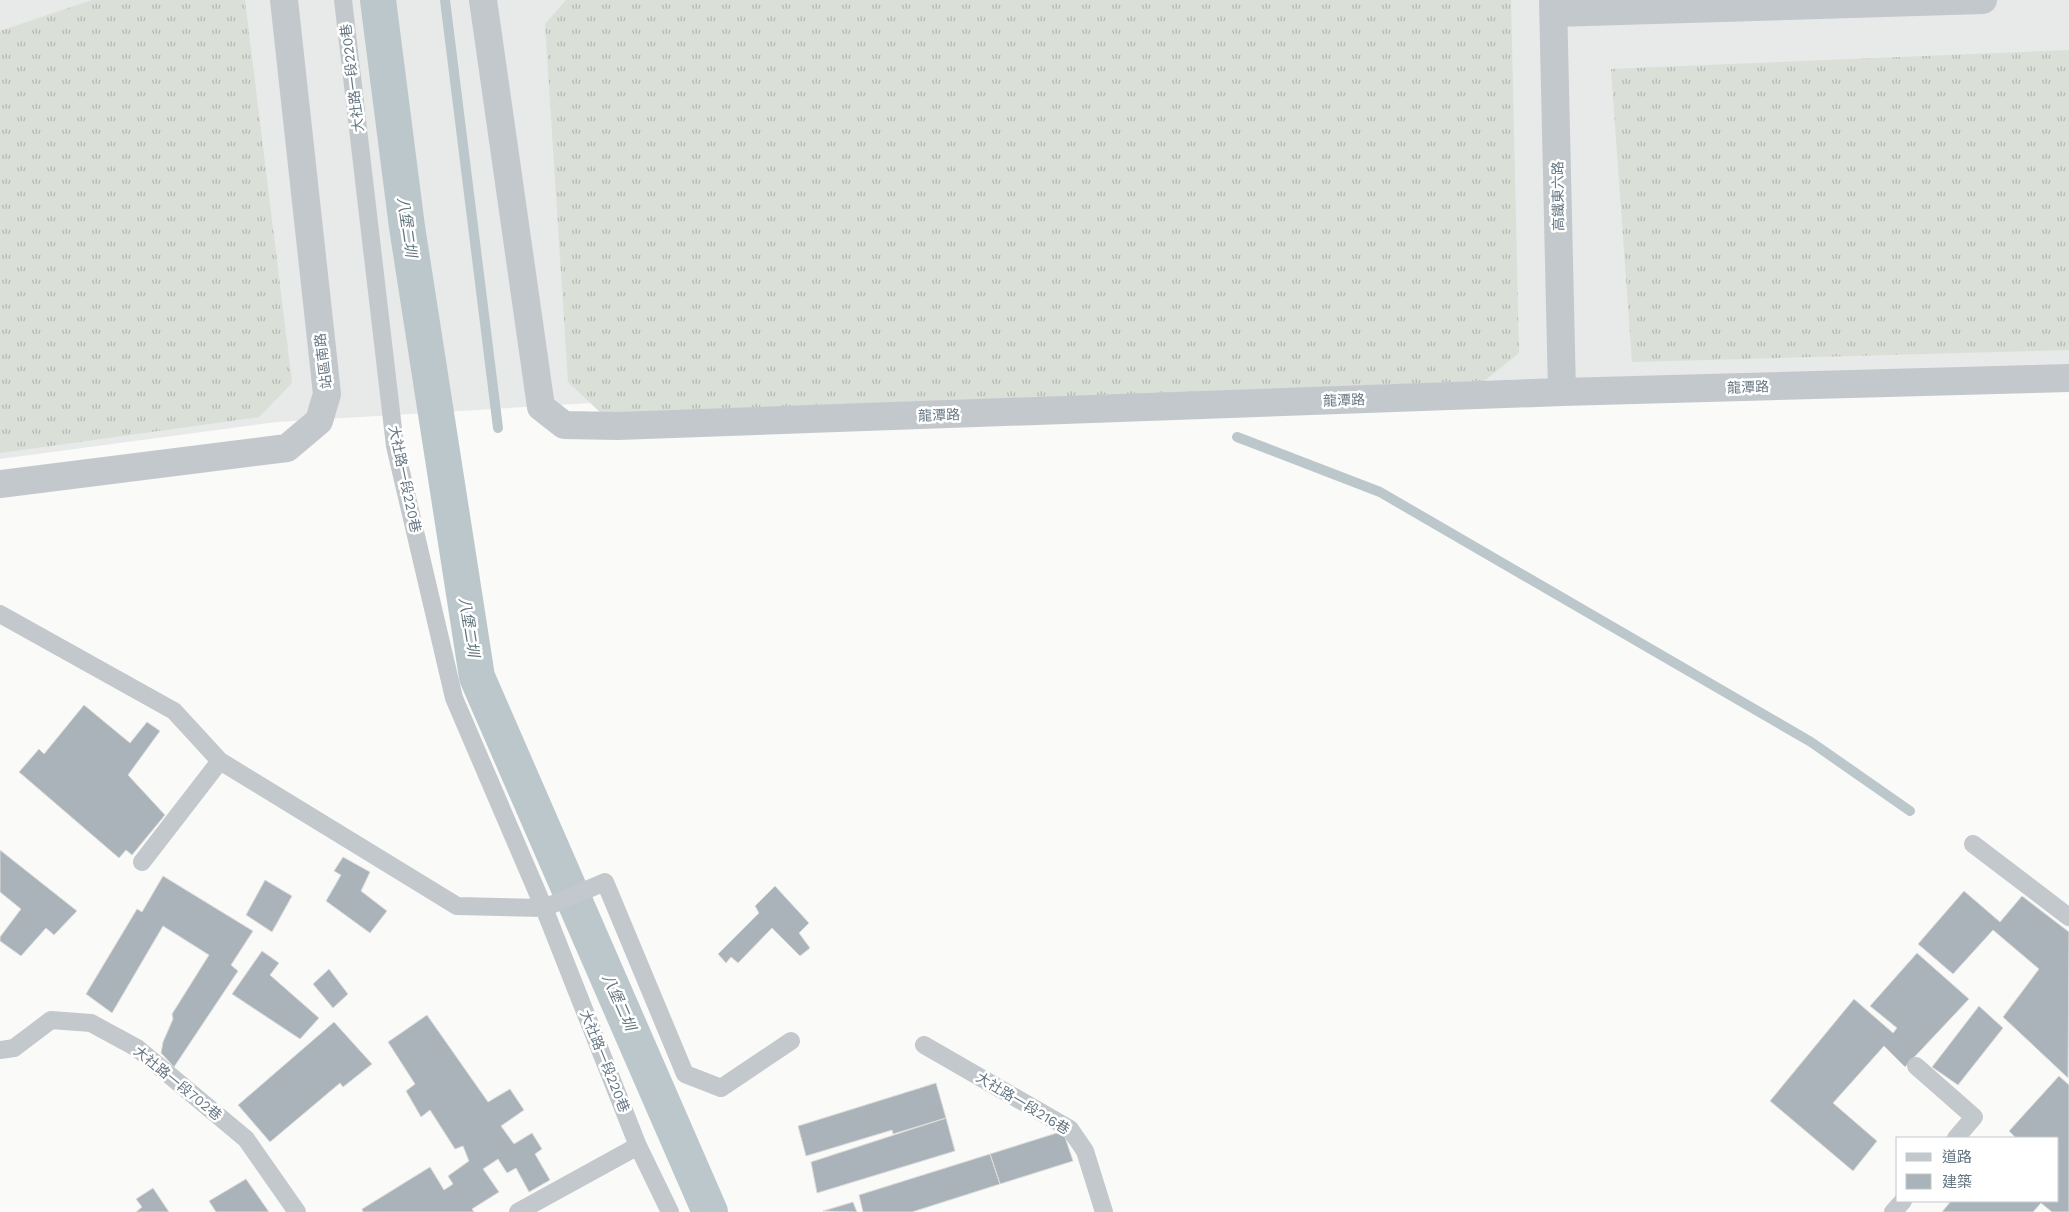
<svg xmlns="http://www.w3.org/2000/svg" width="2069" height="1212" font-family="'Work Sans','Noto Sans TC',sans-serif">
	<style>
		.built { fill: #e8e9e9 }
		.grass { fill: url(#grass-tufts) }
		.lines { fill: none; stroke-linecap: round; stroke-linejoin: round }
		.stream { stroke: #bbc7cb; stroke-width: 10 }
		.canal { stroke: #bbc7cb; stroke-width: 36 }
		.building { fill: #aab3b9; stroke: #dcdcda }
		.lane { stroke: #c3c8cc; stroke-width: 18 }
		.street { stroke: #c3c8cc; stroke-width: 28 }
		.labels { text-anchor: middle; stroke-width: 5; stroke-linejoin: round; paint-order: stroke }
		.street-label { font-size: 14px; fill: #657683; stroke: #fff }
		.water-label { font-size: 15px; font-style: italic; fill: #60757c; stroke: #fff }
	</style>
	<defs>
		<pattern id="grass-tufts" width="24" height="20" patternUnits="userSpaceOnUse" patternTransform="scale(1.25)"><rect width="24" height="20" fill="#dadfd7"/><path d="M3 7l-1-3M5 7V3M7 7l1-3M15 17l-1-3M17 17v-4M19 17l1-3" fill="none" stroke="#b4b9b4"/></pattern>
	</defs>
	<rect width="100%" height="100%" fill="#fafaf8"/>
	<path class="built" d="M 0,0 L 2069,0 L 2069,366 L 609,402 L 277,422 L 0,459 Z"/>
	<path class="grass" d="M 92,0 L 245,0 L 292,383 L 259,417 L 0,453 L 0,31 Z
		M 566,0 L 1511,0 L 1519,353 L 1484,381 L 603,415 L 568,382 L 545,24 Z
		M 2069,50 L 2069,350 L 1632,362 L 1611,69 Z"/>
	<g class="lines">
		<path class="stream" d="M 445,0 L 498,428
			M 1237,437 L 1380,492 L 1811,742 L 1910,811"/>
		<path class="canal" d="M 378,0 L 407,227 L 477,677 L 710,1212"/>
	</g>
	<path class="building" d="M 84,705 L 130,743 L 147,722 L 160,731 L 128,775 L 165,815 L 132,855 L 126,850 L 119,858 L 19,772 L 39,749 L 44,754 Z
		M 0,850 L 77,911 L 54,935 L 46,928 L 21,956 L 0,941 L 0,937 L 21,909 L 0,892 Z
		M 343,857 L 370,872 L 361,891 L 387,911 L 370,933 L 326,901 L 341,875 L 334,871 Z
		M 163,876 L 253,931 L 231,965 L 238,971 L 174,1067 L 161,1053 L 163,1042 L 173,1019 L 172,1014 L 209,955 L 163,926 L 112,1013 L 86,994 L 137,909 L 142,912 Z
		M 265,880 L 292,896 L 272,932 L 246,915 Z
		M 775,886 L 809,923 L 799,933 L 810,948 L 800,956 L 772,928 L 738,963 L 731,957 L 726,963 L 718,954 L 759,913 L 755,906 Z
		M 1964,891 L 2000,922 L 2022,896 L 2069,932 L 2068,1078 L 2003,1017 L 2039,969 L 1993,930 L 1953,974 L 1918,944 Z
		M 262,951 L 279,963 L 270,975 L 319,1018 L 300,1039 L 232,994 Z
		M 1917,953 L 1969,999 L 1905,1067 L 1884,1046 L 1833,1103 L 1877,1141 L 1853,1171 L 1770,1101 L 1854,999 L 1893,1033 L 1897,1028 L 1870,1006 Z
		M 329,969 L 348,994 L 333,1008 L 313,984 Z
		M 1979,1006 L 2003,1028 L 1958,1085 L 1932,1067 Z
		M 427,1015 L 488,1102 L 510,1089 L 524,1110 L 501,1126 L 514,1144 L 532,1133 L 542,1149 L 535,1154 L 550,1180 L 529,1192 L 516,1168 L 507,1173 L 498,1159 L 483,1169 L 499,1192 L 472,1209 L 474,1212 L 363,1212 L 362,1209 L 430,1167 L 444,1190 L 453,1184 L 448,1176 L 469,1161 L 463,1146 L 455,1149 L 430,1110 L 421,1117 L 406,1091 L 415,1084 L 388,1042 Z
		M 334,1022 L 372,1064 L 343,1087 L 340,1083 L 270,1142 L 238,1105 Z
		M 2059,1076 L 2069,1085 L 2069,1212 L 2052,1212 L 2041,1203 L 2033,1212 L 1942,1212 L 1951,1201 L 2058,1201 L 2058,1138 L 2016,1138 L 2009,1131 Z
		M 936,1083 L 946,1118 L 893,1134 L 892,1130 L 806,1156 L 798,1126 Z
		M 946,1118 L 955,1151 L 817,1193 L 811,1162 Z
		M 1063,1131 L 1073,1161 L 1000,1184 L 990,1154 Z
		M 990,1154 L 1000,1184 L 912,1212 L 863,1212 L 859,1195 Z
		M 246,1179 L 269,1212 L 216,1212 L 209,1201 Z
		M 153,1188 L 169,1212 L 136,1212 L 142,1207 L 136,1199 Z
		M 853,1202 L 857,1212 L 823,1211 Z"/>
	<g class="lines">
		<path class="lane" d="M 343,0 L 395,446 L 454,698 L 544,908 L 638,1146 L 670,1212
			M 0,614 L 174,711 L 220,761 L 457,906 L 544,908 L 605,882 L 685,1074 L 721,1088 L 791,1041
			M 1973,844 L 2069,917
			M 142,862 L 220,761
			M 924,1045 L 1070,1129 L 1085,1151 L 1104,1212
			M 0,1050 L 14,1048 L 51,1020 L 91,1023 L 137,1048 L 246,1139 L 297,1212
			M 1916,1066 L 1974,1117 L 1956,1138
			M 518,1212 L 638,1146
			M 1893,1212 L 1903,1201"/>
		<path class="street" d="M 483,0 L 541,407 L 564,425 L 618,426 L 1562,392 L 2069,378
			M 1553,0 L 1562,392
			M 1554,13 L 1983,0
			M 0,484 L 287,448 L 319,421 L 327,394 L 284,0"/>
	</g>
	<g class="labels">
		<g class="street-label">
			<text transform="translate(352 78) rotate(-97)" y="5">大社路一段220巷</text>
			<text transform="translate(1558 196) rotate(-91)" y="5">高鐵東六路</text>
			<text transform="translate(323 361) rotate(-97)" y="5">站區南路</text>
			<text transform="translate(1748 387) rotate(-2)" y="5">龍潭路</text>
			<text transform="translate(1344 400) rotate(-2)" y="5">龍潭路</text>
			<text transform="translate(939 415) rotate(-2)" y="5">龍潭路</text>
			<text transform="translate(405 479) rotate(78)" y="5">大社路一段220巷</text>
			<text transform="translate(605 1061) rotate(68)" y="5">大社路一段220巷</text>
			<text transform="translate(178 1083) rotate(39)" y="5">大社路一段702巷</text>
			<text transform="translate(1023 1103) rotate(31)" y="5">大社路一段216巷</text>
		</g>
		<g class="water-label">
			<text transform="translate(407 227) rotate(82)" y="5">八堡二圳</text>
			<text transform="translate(469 627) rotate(81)" y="5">八堡二圳</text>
			<text transform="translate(619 1002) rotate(66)" y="5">八堡二圳</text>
		</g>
	</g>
	<rect x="1896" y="1137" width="162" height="65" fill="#ffffff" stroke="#c1c8cd"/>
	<rect x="1906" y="1153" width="25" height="8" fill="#c3c8cc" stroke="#c1c8cd"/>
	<text x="1942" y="1162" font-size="15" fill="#657683">道路</text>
	<rect x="1906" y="1174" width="25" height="15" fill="#aab3b9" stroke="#c1c8cd"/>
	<text x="1942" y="1187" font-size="15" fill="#657683">建築</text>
</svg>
